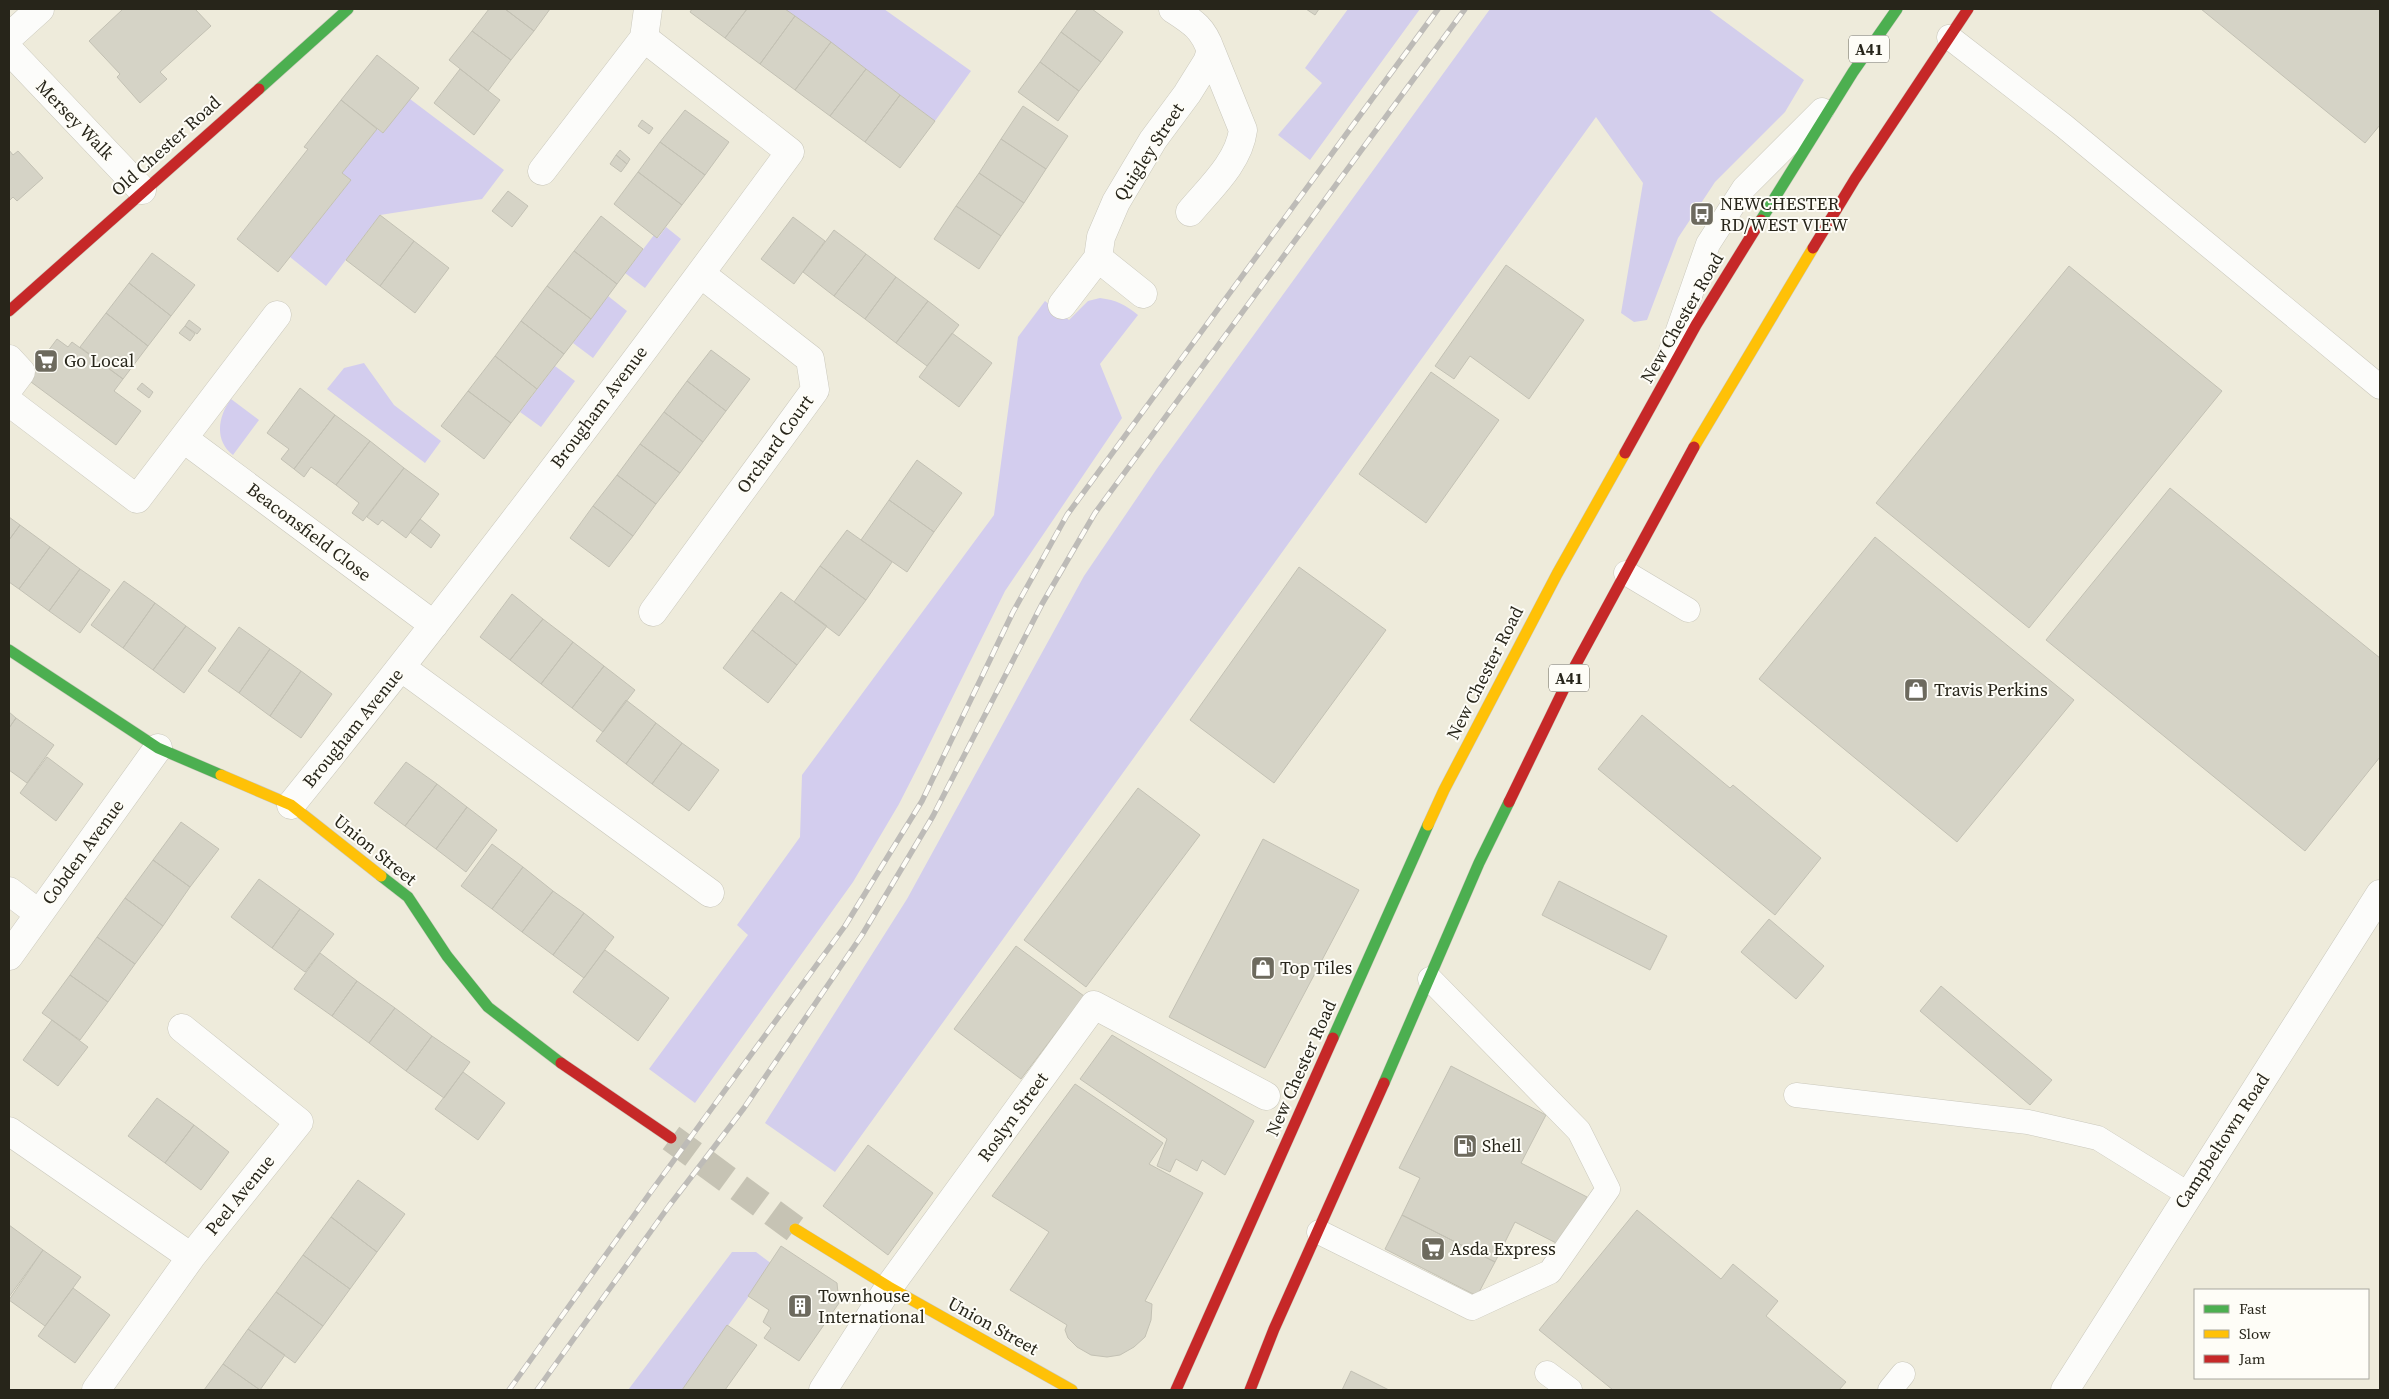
<svg xmlns="http://www.w3.org/2000/svg" width="2389" height="1399" font-family="'Source Serif 4',serif">
	<style>
		.green { fill: #d3cdee }
		.forest { fill: #d3ceec }
		.building { fill: #d5d3c6; stroke: #c3c1b4 }
		.lines { fill: none; stroke-linecap: round; stroke-linejoin: round }
		.secondary-tunnel { stroke: #c6c3b4; stroke-width: 28; stroke-dasharray: 28 14; stroke-linecap: butt }
		.lane-casing { stroke: #cac8bc; stroke-width: 25 }
		.street-casing { stroke: #cac8bc; stroke-width: 29 }
		.fast-casing { stroke: #cac8bc; stroke-width: 12 }
		.slow-casing { stroke: #cac8bc; stroke-width: 12 }
		.jam-casing { stroke: #cac8bc; stroke-width: 12 }
		.lane { stroke: #fcfcfa; stroke-width: 24 }
		.street { stroke: #fcfcfa; stroke-width: 28 }
		.fast { stroke: #4caf50; stroke-width: 11 }
		.slow { stroke: #ffc107; stroke-width: 11 }
		.jam { stroke: #c62828; stroke-width: 11 }
		.rail-casing { stroke: #bdbbb7; stroke-width: 5.5 }
		.rail { stroke: #fefdf7; stroke-width: 4; stroke-dasharray: 11; stroke-linecap: butt }
		.labels { text-anchor: middle; stroke-width: 4; stroke-linejoin: round; paint-order: stroke }
		.shield { fill: #fefdf7; stroke: #68665c; stroke-width: 1 }
		.shield-label { font-size: 16px; font-weight: bold; fill: #27251a }
		.street-label { font-size: 18px; fill: #27251a; stroke: #fefdf7 }
		.poi-label { font-size: 18px; fill: #27251a; stroke: #fefdf7; text-anchor: start }
	</style>
	<rect width="100%" height="100%" fill="#eeebdb"/>
	<path class="green" d="M 785,9 L 884,9 L 971,71 L 935,121 Z
		M 410,99 L 504,170 L 482,199 L 380,215 L 326,286 L 290,257 L 351,180 L 342,173 L 377,129 L 383,133 Z
		M 666,227 L 681,239 L 645,288 L 625,273 L 654,235 L 658,238 Z
		M 608,296 L 627,311 L 593,358 L 573,343 Z
		M 1100,298 C 1116,300 1126,305 1138,315 L 1100,364 L 1122,418 L 1005,591 L 924,755 L 899,804 L 853,882 L 695,1103 L 649,1069 L 748,935 L 737,925 L 800,837 L 802,775 L 994,515 L 1018,337 L 1045,301 L 1069,320 L 1088,301 Z
		M 364,363 L 394,405 L 441,441 L 425,463 L 327,389 L 344,368 Z
		M 555,366 L 575,381 L 541,427 L 520,412 Z
		M 231,399 L 259,420 L 233,455 C 214,441 218,416 231,399 Z"/>
	<path class="forest" d="M 1348,9 L 1420,9 L 1310,160 L 1278,135 L 1322,83 L 1305,68 Z
		M 1490,9 L 1708,9 L 1804,80 L 1785,112 L 1715,182 L 1678,238 L 1647,320 L 1634,322 L 1621,313 L 1643,183 L 1596,117 L 835,1172 L 765,1123 L 907,899 L 1084,576 L 1158,467 Z
		M 732,1252 L 756,1252 L 772,1264 L 682,1390 L 628,1390 Z"/>
	<path class="building" d="M 123,9 L 195,9 L 211,26 L 160,72 L 167,79 L 140,103 L 117,77 L 120,74 L 89,41 Z
		M 489,9 L 505,9 L 534,31 L 511,60 L 472,31 Z
		M 505,9 L 550,9 L 534,31 Z
		M 692,9 L 747,9 L 725,38 L 690,12 Z
		M 747,9 L 785,9 L 795,16 L 760,64 L 725,38 Z
		M 1078,9 L 1092,9 L 1123,32 L 1101,62 L 1061,32 Z
		M 1306,9 L 1319,9 L 1315,15 Z
		M 2201,9 L 2380,9 L 2380,125 L 2365,143 Z
		M 795,16 L 831,42 L 795,90 L 760,64 Z
		M 472,31 L 511,60 L 488,91 L 449,60 Z
		M 1061,32 L 1101,62 L 1079,91 L 1040,62 Z
		M 831,42 L 866,69 L 830,116 L 795,90 Z
		M 377,55 L 419,88 L 383,133 L 341,100 Z
		M 1040,62 L 1079,91 L 1058,121 L 1018,92 Z
		M 460,69 L 500,100 L 474,135 L 434,103 Z
		M 866,69 L 900,95 L 865,142 L 830,116 Z
		M 900,95 L 935,121 L 900,168 L 865,142 Z
		M 341,100 L 377,129 L 342,173 L 351,180 L 278,272 L 237,239 L 308,149 L 304,147 Z
		M 1023,106 L 1068,136 L 1046,169 L 1001,139 Z
		M 685,110 L 729,142 L 705,175 L 660,142 Z
		M 642,120 L 653,128 L 649,134 L 638,126 Z
		M 1001,139 L 1046,169 L 1024,203 L 979,173 Z
		M 660,142 L 705,175 L 682,205 L 638,172 Z
		M 9,150 L 13,155 L 18,151 L 43,178 L 17,201 L 13,197 L 9,201 Z
		M 620,150 L 630,159 L 627,164 L 616,155 Z
		M 616,155 L 627,164 L 621,172 L 610,164 Z
		M 638,172 L 682,205 L 657,238 L 614,204 Z
		M 979,173 L 1024,203 L 1001,236 L 956,206 Z
		M 508,191 L 528,206 L 512,227 L 492,211 Z
		M 956,206 L 1001,236 L 979,269 L 934,239 Z
		M 380,215 L 414,241 L 380,286 L 346,260 Z
		M 601,216 L 643,249 L 617,284 L 574,251 Z
		M 793,217 L 825,241 L 794,284 L 761,259 Z
		M 834,230 L 866,254 L 834,296 L 803,272 Z
		M 414,241 L 449,268 L 415,313 L 380,286 Z
		M 574,251 L 617,284 L 591,319 L 547,286 Z
		M 152,253 L 195,285 L 171,316 L 129,283 Z
		M 866,254 L 896,277 L 865,319 L 834,296 Z
		M 1506,265 L 1584,320 L 1529,399 L 1470,356 L 1454,379 L 1435,366 Z
		M 2069,266 L 2222,391 L 2029,628 L 1876,503 Z
		M 896,277 L 928,301 L 896,343 L 865,319 Z
		M 129,283 L 171,316 L 148,346 L 106,313 Z
		M 547,286 L 591,319 L 564,354 L 521,321 Z
		M 928,301 L 959,325 L 927,366 L 896,343 Z
		M 106,313 L 148,346 L 123,379 L 80,347 Z
		M 189,320 L 201,329 L 197,334 L 185,326 Z
		M 521,321 L 564,354 L 537,389 L 495,356 Z
		M 185,326 L 195,334 L 190,341 L 179,333 Z
		M 952,333 L 992,363 L 959,407 L 919,377 Z
		M 57,339 L 68,347 L 72,342 L 123,379 L 114,391 L 141,411 L 116,445 L 27,379 Z
		M 711,350 L 750,379 L 726,411 L 687,381 Z
		M 495,356 L 537,389 L 511,423 L 468,391 Z
		M 1431,372 L 1499,420 L 1426,523 L 1359,474 Z
		M 687,381 L 726,411 L 703,442 L 664,412 Z
		M 142,383 L 153,392 L 149,398 L 137,389 Z
		M 300,388 L 335,415 L 294,469 L 281,459 L 289,449 L 267,433 Z
		M 468,391 L 511,423 L 484,459 L 441,426 Z
		M 664,412 L 703,442 L 680,473 L 640,444 Z
		M 335,415 L 370,441 L 336,485 L 311,467 L 304,477 L 294,469 Z
		M 370,441 L 404,468 L 363,521 L 352,513 L 359,503 L 336,485 Z
		M 640,444 L 680,473 L 656,504 L 617,475 Z
		M 917,460 L 962,493 L 934,532 L 889,500 Z
		M 404,468 L 439,494 L 406,538 L 382,520 L 378,525 L 367,517 Z
		M 617,475 L 656,504 L 633,536 L 593,506 Z
		M 2170,488 L 2380,658 L 2380,757 L 2305,851 L 2046,640 Z
		M 889,500 L 934,532 L 907,572 L 861,540 Z
		M 593,506 L 633,536 L 609,567 L 570,538 Z
		M 9,517 L 20,525 L 9,540 Z
		M 420,519 L 440,535 L 431,548 L 410,532 Z
		M 20,525 L 50,547 L 19,589 L 9,582 L 9,540 Z
		M 847,530 L 892,562 L 866,600 L 820,566 Z
		M 1875,537 L 2074,700 L 1957,842 L 1759,679 Z
		M 50,547 L 80,569 L 49,611 L 19,589 Z
		M 820,566 L 866,600 L 839,636 L 794,602 Z
		M 1299,567 L 1386,630 L 1274,783 L 1190,720 Z
		M 80,569 L 110,590 L 80,633 L 49,611 Z
		M 124,581 L 155,603 L 123,648 L 91,625 Z
		M 781,592 L 827,626 L 797,665 L 752,630 Z
		M 512,594 L 543,619 L 510,660 L 480,637 Z
		M 155,603 L 186,626 L 153,670 L 123,648 Z
		M 543,619 L 573,642 L 541,684 L 510,660 Z
		M 186,626 L 216,648 L 184,693 L 153,670 Z
		M 239,627 L 270,649 L 239,693 L 208,671 Z
		M 752,630 L 797,665 L 768,703 L 723,668 Z
		M 573,642 L 604,666 L 572,708 L 541,684 Z
		M 270,649 L 301,671 L 270,716 L 239,693 Z
		M 604,666 L 635,690 L 603,732 L 572,708 Z
		M 301,671 L 332,694 L 301,738 L 270,716 Z
		M 626,700 L 656,723 L 626,764 L 596,741 Z
		M 9,712 L 16,718 L 9,728 Z
		M 1642,715 L 1730,788 L 1733,785 L 1821,858 L 1775,915 L 1598,769 Z
		M 16,718 L 54,745 L 27,783 L 9,770 L 9,728 Z
		M 656,723 L 682,743 L 652,784 L 626,764 Z
		M 682,743 L 719,770 L 689,811 L 652,784 Z
		M 47,757 L 83,784 L 56,821 L 20,793 Z
		M 406,762 L 437,784 L 405,826 L 374,803 Z
		M 437,784 L 467,807 L 436,849 L 405,826 Z
		M 1138,788 L 1200,835 L 1086,987 L 1024,940 Z
		M 467,807 L 497,830 L 466,872 L 436,849 Z
		M 181,822 L 219,849 L 190,887 L 153,860 Z
		M 1263,839 L 1359,890 L 1265,1068 L 1169,1017 Z
		M 492,844 L 523,867 L 492,909 L 461,886 Z
		M 153,860 L 190,887 L 163,926 L 125,898 Z
		M 523,867 L 553,891 L 522,932 L 492,909 Z
		M 259,879 L 300,909 L 272,948 L 231,917 Z
		M 1559,881 L 1667,936 L 1650,970 L 1542,915 Z
		M 553,891 L 584,913 L 553,955 L 522,932 Z
		M 125,898 L 163,926 L 135,964 L 97,937 Z
		M 300,909 L 334,934 L 305,972 L 272,948 Z
		M 584,913 L 614,937 L 584,978 L 553,955 Z
		M 1769,919 L 1824,966 L 1796,999 L 1741,952 Z
		M 97,937 L 135,964 L 108,1002 L 70,975 Z
		M 1016,946 L 1084,996 L 1021,1079 L 954,1029 Z
		M 605,950 L 669,998 L 638,1041 L 573,992 Z
		M 320,953 L 357,981 L 332,1016 L 294,989 Z
		M 70,975 L 108,1002 L 80,1040 L 42,1013 Z
		M 357,981 L 395,1008 L 369,1043 L 332,1016 Z
		M 1941,986 L 2052,1080 L 2030,1105 L 1920,1011 Z
		M 395,1008 L 432,1036 L 406,1071 L 369,1043 Z
		M 52,1020 L 88,1047 L 58,1086 L 23,1060 Z
		M 1112,1035 L 1254,1121 L 1225,1175 L 1202,1160 L 1197,1171 L 1176,1159 L 1170,1172 L 1157,1166 L 1167,1139 L 1080,1079 Z
		M 432,1036 L 470,1062 L 444,1098 L 406,1071 Z
		M 1451,1066 L 1546,1115 L 1521,1163 L 1587,1197 L 1562,1246 L 1515,1222 L 1495,1262 L 1402,1215 L 1420,1178 L 1399,1168 Z
		M 463,1072 L 505,1103 L 478,1140 L 435,1109 Z
		M 1075,1084 L 1163,1143 L 1149,1164 L 1203,1193 L 1145,1301 L 1152,1304 L 1151,1320 L 1145,1337 L 1134,1347 L 1120,1355 L 1107,1357 L 1091,1355 L 1077,1347 L 1068,1338 L 1065,1330 L 1067,1325 L 1010,1290 L 1049,1232 L 992,1196 Z
		M 157,1098 L 194,1125 L 165,1163 L 128,1136 Z
		M 194,1125 L 229,1152 L 201,1190 L 165,1163 Z
		M 868,1145 L 933,1193 L 888,1255 L 823,1206 Z
		M 358,1180 L 405,1214 L 377,1252 L 331,1217 Z
		M 1637,1210 L 1721,1279 L 1733,1264 L 1778,1301 L 1766,1316 L 1846,1382 L 1839,1390 L 1613,1390 L 1539,1330 Z
		M 1402,1215 L 1495,1262 L 1477,1296 L 1385,1249 Z
		M 331,1217 L 377,1252 L 350,1289 L 303,1255 Z
		M 9,1225 L 43,1250 L 9,1297 Z
		M 781,1246 L 837,1283 L 839,1303 L 799,1361 L 764,1338 L 771,1328 L 763,1322 L 769,1310 L 748,1296 Z
		M 43,1250 L 81,1277 L 45,1326 L 9,1300 Z
		M 303,1255 L 350,1289 L 323,1326 L 276,1292 Z
		M 73,1288 L 110,1315 L 75,1363 L 38,1336 Z
		M 276,1292 L 323,1326 L 295,1363 L 248,1329 Z
		M 727,1325 L 757,1345 L 725,1390 L 682,1390 Z
		M 248,1329 L 285,1355 L 260,1390 L 223,1364 Z
		M 223,1364 L 260,1390 L 204,1390 Z
		M 1351,1371 L 1389,1390 L 1342,1390 Z"/>
	<g class="lines">
		<path class="secondary-tunnel" d="M 671,1138 L 795,1229"/>
		<defs>
			<path id="lane" d="M 1949,37 L 2064,126 L 2380,387
				M 1668,359 L 1708,244 L 1744,188 L 1822,110
				M 1626,573 L 1688,610
				M 1796,1095 L 2028,1122 L 2098,1138 L 2188,1194
				M 1319,1232 L 1472,1308 L 1550,1272 L 1608,1189 L 1579,1131 L 1430,979
				M 1547,1373 L 1570,1390
				M 1890,1390 L 1903,1374"/>
			<path id="street" d="M 9,37 L 40,9
				M 644,38 L 648,9
				M 9,50 L 142,190
				M 1190,212 C 1210,188 1239,162 1243,130 L 1211,51
				M 1098,258 L 1143,294
				M 1062,305 L 1098,258 L 1101,237 L 1116,202 L 1153,140 L 1187,94 L 1207,62 L 1211,51 C 1203,28 1193,22 1173,9
				M 9,359 L 21,372 L 9,388
				M 9,402 L 137,499 L 277,315
				M 184,439 L 434,625
				M 653,612 L 815,390 L 810,359 L 701,274
				M 402,668 L 710,893
				M 291,805 C 463,592 628,373 790,152 L 644,38 L 542,171
				M 9,891 L 38,913
				M 9,956 L 158,748
				M 9,1131 L 191,1257
				M 96,1390 L 191,1257 L 299,1122 L 182,1028
				M 823,1390 L 889,1287 L 1094,1005 L 1266,1096
				M 2065,1390 L 2380,894"/>
			<path id="fast" d="M 259,89 L 348,9
				M 1761,220 L 1853,72 L 1897,9
				M 9,650 L 158,748 L 221,775
				M 381,876 L 408,897 L 447,956 L 488,1007 L 561,1063
				M 1333,1038 L 1428,825
				M 1384,1083 L 1479,863 L 1509,802"/>
			<path id="slow" d="M 1694,447 L 1813,248
				M 221,775 L 291,805 L 381,876
				M 1428,825 L 1444,790 L 1557,574 L 1625,453
				M 795,1229 L 889,1287 L 1072,1390"/>
			<path id="jam" d="M 1813,248 L 1855,179 L 1968,9
				M 9,311 L 259,89
				M 1625,453 L 1696,325 L 1761,220
				M 1509,802 L 1575,666 L 1694,447
				M 561,1063 L 671,1138
				M 1176,1390 L 1333,1038
				M 1250,1390 L 1274,1329 L 1384,1083"/>
		</defs>
		<use href="#lane" class="lane-casing"/>
		<use href="#street" class="street-casing"/>
		<use href="#fast" class="fast-casing"/>
		<use href="#slow" class="slow-casing"/>
		<use href="#jam" class="jam-casing"/>
		<use href="#lane" class="lane"/>
		<use href="#street" class="street"/>
		<use href="#fast" class="fast"/>
		<use href="#slow" class="slow"/>
		<use href="#jam" class="jam"/>
		<defs>
			<path id="rail" d="M 509,1390 L 650,1193 L 845,926 L 922,801 L 1013,612 L 1067,515 L 1438,9
				M 537,1390 L 669,1206 L 744,1108 L 862,935 L 933,816 L 1042,604 L 1095,513 L 1465,9"/>
		</defs>
		<use href="#rail" class="rail-casing"/>
		<use href="#rail" class="rail"/>
	</g>
	<defs>
		<symbol id="bus-square" viewBox="-11 -11 22 22"><rect x="-9" y="-9" width="18" height="18" rx="4" fill="#6d6a5e" stroke="#fefdf7"/><path d="M-5-6H5V4H4V6H2V4H-2V6H-4V4H-5ZM-3.5-4V0h7V-4ZM-3.5 1.2v1.5H-2V1.2ZM2 1.2v1.5H3.5V1.2Z" fill="#fff"/></symbol>
		<symbol id="supermarket-square" viewBox="-11 -11 22 22"><rect x="-9" y="-9" width="18" height="18" rx="4" fill="#6d6a5e" stroke="#fefdf7"/><path d="M-6-5.5h2.5l.6 2H6L4.5 2H-2.5L-4.4-4H-6ZM-1.5 3.2a1.3 1.3 0 1 0 .1 0ZM3 3.2a1.3 1.3 0 1 0 .1 0Z" fill="#fff"/></symbol>
		<symbol id="shop-square" viewBox="-11 -11 22 22"><rect x="-9" y="-9" width="18" height="18" rx="4" fill="#6d6a5e" stroke="#fefdf7"/><path d="M-5-2.5h2.3a2.7 3.5 0 0 1 5.4 0H5L5.5 6h-11ZM-1.5-2.5h3a1.5 2.3 0 0 0-3 0Z" fill="#fff"/></symbol>
		<symbol id="fuel-square" viewBox="-11 -11 22 22"><rect x="-9" y="-9" width="18" height="18" rx="4" fill="#6d6a5e" stroke="#fefdf7"/><path d="M-5.5-6h7V0h2V4h1.3V-2.5L3-4.5l.8-.8L6-3V5H2.5V1h-1V6h-7ZM-4.2-4.7v3.2H.2V-4.7Z" fill="#fff"/></symbol>
		<symbol id="building-square" viewBox="-11 -11 22 22"><rect x="-9" y="-9" width="18" height="18" rx="4" fill="#6d6a5e" stroke="#fefdf7"/><path d="M-4-6H4V6H1V3H-1V6H-4ZM-2.5-4.3h1.7v1.8h-1.7ZM.8-4.3h1.7v1.8H.8ZM-2.5-1h1.7V.8h-1.7ZM.8-1h1.7V.8H.8Z" fill="#fff"/></symbol>
	</defs>
	<g fill-rule="evenodd">
		<use href="#bus-square" x="1688" y="200" width="28" height="28"/>
		<use href="#supermarket-square" x="32" y="347" width="28" height="28"/>
		<use href="#shop-square" x="1902" y="676" width="28" height="28"/>
		<use href="#shop-square" x="1249" y="954" width="28" height="28"/>
		<use href="#fuel-square" x="1451" y="1132" width="28" height="28"/>
		<use href="#supermarket-square" x="1419" y="1235" width="28" height="28"/>
		<use href="#building-square" x="786" y="1292" width="28" height="28"/>
	</g>
	<g class="labels">
		<g class="shield">
			<rect x="1849" y="35.5" width="40" height="27" rx="4"/>
			<rect x="1549" y="664.5" width="40" height="27" rx="4"/>
		</g>
		<g class="shield-label">
			<text x="1869" y="55">A41</text>
			<text x="1569" y="684">A41</text>
		</g>
		<g class="street-label">
			<text transform="translate(75 120) rotate(46)" y="6">Mersey Walk</text>
			<text transform="translate(166 146) rotate(-42)" y="6">Old Chester Road</text>
			<text transform="translate(1149 152) rotate(-57)" y="6">Quigley Street</text>
			<text transform="translate(1682 318) rotate(-60)" y="6">New Chester Road</text>
			<text transform="translate(599 407) rotate(-53)" y="6">Brougham Avenue</text>
			<text transform="translate(775 444) rotate(-54)" y="6">Orchard Court</text>
			<text transform="translate(309 532) rotate(37)" y="6">Beaconsfield Close</text>
			<text transform="translate(1485 673) rotate(-63)" y="6">New Chester Road</text>
			<text transform="translate(353 728) rotate(-51)" y="6">Brougham Avenue</text>
			<text transform="translate(375 850) rotate(39)" y="6">Union Street</text>
			<text transform="translate(83 852) rotate(-54)" y="6">Cobden Avenue</text>
			<text transform="translate(1301 1068) rotate(-66)" y="6">New Chester Road</text>
			<text transform="translate(1013 1117) rotate(-54)" y="6">Roslyn Street</text>
			<text transform="translate(2222 1141) rotate(-57)" y="6">Campbeltown Road</text>
			<text transform="translate(240 1195) rotate(-51)" y="6">Peel Avenue</text>
			<text transform="translate(993 1326) rotate(29)" y="6">Union Street</text>
		</g>
		<g class="poi-label">
			<text x="1720" y="210">NEWCHESTER<tspan x="1720" dy="21">RD/WEST VIEW</tspan></text>
			<text x="64" y="367">Go Local</text>
			<text x="1934" y="696">Travis Perkins</text>
			<text x="1280" y="974">Top Tiles</text>
			<text x="1482" y="1152">Shell</text>
			<text x="1450" y="1255">Asda Express</text>
			<text x="818" y="1302">Townhouse<tspan x="818" dy="21">International</tspan></text>
		</g>
	</g>
	<rect width="2389" height="1399" fill="none" stroke="#27251a" stroke-width="20"/>
	<rect x="2194" y="1289" width="175" height="90" fill="#fefdf7" stroke="#a8a79f"/>
	<rect x="2204" y="1305" width="25" height="8" fill="#4caf50" stroke="#a8a79f"/>
	<text x="2239" y="1314" font-size="15" fill="#27251a">Fast</text>
	<rect x="2204" y="1330" width="25" height="8" fill="#ffc107" stroke="#a8a79f"/>
	<text x="2239" y="1339" font-size="15" fill="#27251a">Slow</text>
	<rect x="2204" y="1355" width="25" height="8" fill="#c62828" stroke="#a8a79f"/>
	<text x="2239" y="1364" font-size="15" fill="#27251a">Jam</text>
</svg>
